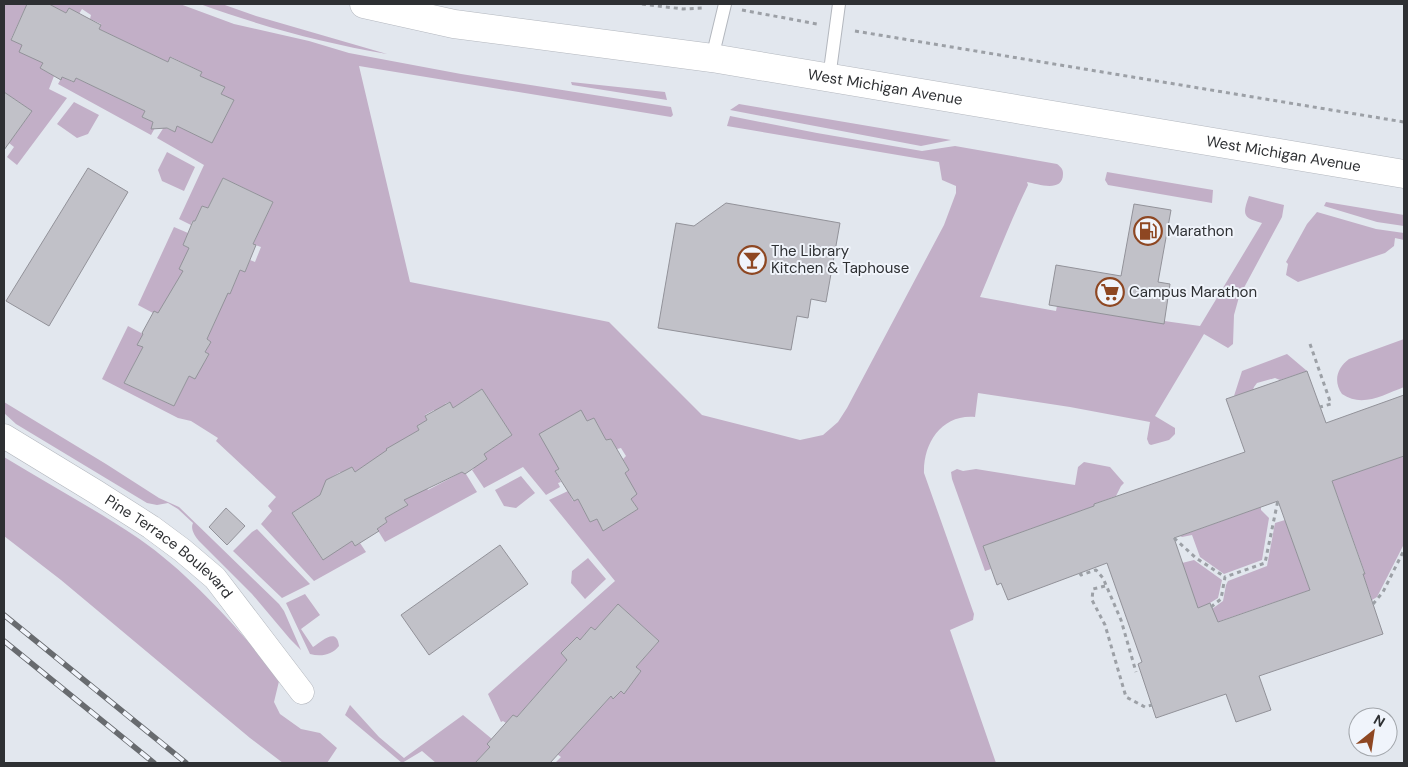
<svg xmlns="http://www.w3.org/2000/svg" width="1408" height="767" font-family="'DM Sans',sans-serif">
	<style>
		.green { fill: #c2afc7 }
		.building { fill: #c1c1c8; stroke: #929299; fill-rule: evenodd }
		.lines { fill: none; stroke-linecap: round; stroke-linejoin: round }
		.lane-casing { stroke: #b3b7be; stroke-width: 14 }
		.street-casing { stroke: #b3b7be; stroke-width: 25 }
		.secondary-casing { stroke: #b3b7be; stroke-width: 29 }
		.path { stroke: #9ca0a6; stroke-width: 3; stroke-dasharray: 4 4; stroke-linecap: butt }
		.lane { stroke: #fff; stroke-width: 12 }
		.street { stroke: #fff; stroke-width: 24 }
		.secondary { stroke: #fff; stroke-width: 28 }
		.rail-casing { stroke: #686b6f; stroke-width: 5.5 }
		.rail { stroke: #f0f4fb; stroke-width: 4; stroke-dasharray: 11; stroke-linecap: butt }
		.labels { text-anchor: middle; stroke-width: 4; stroke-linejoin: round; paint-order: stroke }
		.street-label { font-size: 15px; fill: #2e3033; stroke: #f0f4fb }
		.poi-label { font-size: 15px; fill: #2e3033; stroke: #f0f4fb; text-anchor: start }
	</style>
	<rect width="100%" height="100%" fill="#e2e7ee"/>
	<path class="green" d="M 4,4 L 27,4 L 11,39 L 22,45 L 43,63 L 40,68 L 54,76 L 49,89 L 67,98 L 17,165 L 7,157 L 14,147 L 9,143 L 32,111 L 4,92 Z
		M 49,4 L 180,4 L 234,24 L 309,41 L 349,53 L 461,74 L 671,107 L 673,115 L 671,117 L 359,66 L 410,282 L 609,322 L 702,415 L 800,440 L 823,435 L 838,422 L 847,408 L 944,225 L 956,193 L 956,186 L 942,180 L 939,162 L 727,126 L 730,116 L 817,133 L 922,151 L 955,146 L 1057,164 C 1061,167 1063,169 1063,174 C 1063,193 1038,184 1027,182 L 1028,185 C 1010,222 996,259 980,297 L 1056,311 L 1057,306 L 1200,326 L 1262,223 C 1243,218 1242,215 1249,196 L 1284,205 L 1282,217 L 1239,297 L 1234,315 L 1233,344 L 1228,348 L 1204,334 L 1155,416 L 1175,428 L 1175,434 L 1169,440 L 1151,445 L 1149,444 L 1147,439 L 1150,422 L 1070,407 L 978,393 L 975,417 C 942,414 923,443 924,473 L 974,614 L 973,620 L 950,630 L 996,763 L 555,763 L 561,757 L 557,754 L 611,696 L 613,699 L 621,691 L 624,693 L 636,674 L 638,675 L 641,671 L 636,667 L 659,641 L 618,604 L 595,630 L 591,627 L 580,640 L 577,637 L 561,653 L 567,660 L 517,717 L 513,715 L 506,723 L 503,721 L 501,722 L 488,694 L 615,581 L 549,500 L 568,491 L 573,501 L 578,499 L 590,522 L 597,519 L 604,530 L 638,509 L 631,499 L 625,473 L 629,470 L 623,459 L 626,456 L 621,448 L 617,449 L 611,439 L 606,440 L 594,418 L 587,421 L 581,411 L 559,469 L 555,471 L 561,482 L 558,483 L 560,487 L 546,495 L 523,467 L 484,488 L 472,470 L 474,469 L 472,466 L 481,461 L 483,462 L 487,459 L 484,454 L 512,435 L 482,389 L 453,408 L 449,402 L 445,404 L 446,407 L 436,413 L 434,410 L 425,415 L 427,420 L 417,426 L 419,430 L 387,449 L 391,456 L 376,458 L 355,472 L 352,467 L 341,473 L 340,472 L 330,478 L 320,495 L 292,513 L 322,559 L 352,541 L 355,546 L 360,543 L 366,552 L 314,581 L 261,524 L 272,511 L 268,506 L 276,497 L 216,441 L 218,438 L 191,421 L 178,418 L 102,379 L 128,326 L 143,334 L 138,345 L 143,347 L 124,383 L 174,406 L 189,376 L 200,362 L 204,363 L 209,354 L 205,352 L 211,342 L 207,339 L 218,315 L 212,312 L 222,291 L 230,294 L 240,270 L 245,272 L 250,260 L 255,262 L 261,247 L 253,244 L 273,202 L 223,178 L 208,208 L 202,206 L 195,221 L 192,221 L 191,225 L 179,219 L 204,165 L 157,138 L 164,127 L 175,132 L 177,126 L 200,137 L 203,132 L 215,137 L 234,100 L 221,94 L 224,87 L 200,76 L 202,72 L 171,57 L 168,62 L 99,29 L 101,24 L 90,19 L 91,15 L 82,9 L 79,14 L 69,8 L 66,13 Z
		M 200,4 L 222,4 L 256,16 L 387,54 C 323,43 260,26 200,4 Z
		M 62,77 L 73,82 L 76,78 L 145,111 L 142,117 L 153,122 L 152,124 L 156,126 L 151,135 L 58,84 Z
		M 571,82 L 665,92 L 667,100 L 572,85 Z
		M 74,102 L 99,115 L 88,134 L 77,138 L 57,124 Z
		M 739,104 L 951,140 L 921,146 L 730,110 Z
		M 167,152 L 195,167 L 184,191 L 162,181 L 158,170 Z
		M 1107,172 L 1213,190 L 1212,203 L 1108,185 L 1105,180 Z
		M 1326,202 L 1404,215 L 1404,226 L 1377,222 L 1324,206 Z
		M 1317,212 L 1376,229 L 1404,233 L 1404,240 L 1395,238 L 1394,246 L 1385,253 L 1298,282 L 1286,275 L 1288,264 L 1286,262 L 1307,224 Z
		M 174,227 L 188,233 L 183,245 L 189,248 L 185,272 L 158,313 L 153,313 L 138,305 Z
		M 1404,339 L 1404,387 C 1383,395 1362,408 1342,394 C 1333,381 1337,368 1349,359 Z
		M 1287,354 L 1307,371 L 1280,380 L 1275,378 L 1257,383 L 1254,387 L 1253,390 L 1234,396 L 1242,371 Z
		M 4,402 L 106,464 L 159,498 L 179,507 L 279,604 L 284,611 L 301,650 L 290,639 L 252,594 L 199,541 C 195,536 190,529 193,523 L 178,509 L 168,503 L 157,505 L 147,503 L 16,424 L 4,413 Z
		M 1404,456 L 1404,544 L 1377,597 L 1372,600 L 1363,574 L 1365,573 L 1332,481 Z
		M 4,457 C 48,484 95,509 138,538 C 193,576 236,628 280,677 L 274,702 L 280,714 L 301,729 L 320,733 L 337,748 L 327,763 L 283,763 L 250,738 L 61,580 L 4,536 Z
		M 1084,462 L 1110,467 L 1124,483 L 1121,486 L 1116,496 L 1094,504 L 1094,506 L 983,546 L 991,569 L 985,571 L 952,479 L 951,472 L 957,469 L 963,471 L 976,469 L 1075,485 L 1078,467 Z
		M 462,472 L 466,474 L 477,492 L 385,542 L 377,529 L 387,522 L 385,518 L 408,505 L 403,498 L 424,484 L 428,490 Z
		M 521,476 L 535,493 L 516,508 L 504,506 L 495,490 Z
		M 1261,507 L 1261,510 L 1269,518 L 1262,560 L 1224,574 L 1200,557 L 1192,535 L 1182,537 L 1180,536 Z
		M 1285,520 L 1310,590 L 1217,622 L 1212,609 L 1223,601 L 1226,585 L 1228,581 L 1267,566 L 1275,523 Z
		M 257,529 L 310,584 L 282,598 L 233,551 L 252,532 Z
		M 588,558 L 606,579 L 585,599 L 571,583 L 572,571 Z
		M 1194,560 L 1222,580 L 1218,598 L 1210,603 L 1198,608 L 1182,563 Z
		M 305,594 L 320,615 L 301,629 L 313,647 C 321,642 337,626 339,646 C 332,655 321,657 310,654 L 286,603 Z
		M 350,705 L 379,737 L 404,758 L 463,715 L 492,739 L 487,744 L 490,747 L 475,763 L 436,763 L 422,751 L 402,763 L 345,715 Z"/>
	<path class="building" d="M 27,4 L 49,4 L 66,13 L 69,8 L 101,25 L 99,29 L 168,62 L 170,57 L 202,72 L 200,76 L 225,87 L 221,94 L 234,100 L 212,143 L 177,126 L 175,132 L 167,128 L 151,129 L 153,122 L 142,117 L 145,111 L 76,78 L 74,82 L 62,77 L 61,80 L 40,68 L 43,63 L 19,52 L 22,45 L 11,40 Z
		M 4,92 L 32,111 L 4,150 Z
		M 88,168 L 128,192 L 49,326 L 6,301 Z
		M 223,178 L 273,202 L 253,244 L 256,245 L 245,272 L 240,270 L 230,294 L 228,293 L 207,339 L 211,342 L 205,352 L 209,354 L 195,379 L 189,376 L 174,406 L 124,383 L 143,347 L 137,345 L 143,334 L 142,333 L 154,311 L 158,313 L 183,271 L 179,269 L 189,248 L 183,245 L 193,221 L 195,221 L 202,206 L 208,208 Z
		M 726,203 L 840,223 L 826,302 L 811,299 L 808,318 L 797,316 L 791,350 L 658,328 L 676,223 L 694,226 Z
		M 1134,204 L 1171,210 L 1158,282 L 1170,284 L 1164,324 L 1049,305 L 1056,265 L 1121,276 Z
		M 1307,371 L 1326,423 L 1404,395 L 1404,456 L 1332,481 L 1365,574 L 1363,574 L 1383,634 L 1259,676 L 1271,710 L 1236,722 L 1226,694 L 1156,718 L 1138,664 L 1142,662 L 1107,563 L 1008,600 L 1001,583 L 997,585 L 983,546 L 1094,506 L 1094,504 L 1245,452 L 1226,399 ZM 1278,501 L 1310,590 L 1218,622 L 1210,603 L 1198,608 L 1174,538 Z
		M 482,389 L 512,435 L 484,454 L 487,459 L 465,474 L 462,472 L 404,500 L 408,505 L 385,518 L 387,522 L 377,529 L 379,531 L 355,546 L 352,541 L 323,560 L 292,513 L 320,495 L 326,480 L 352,467 L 355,472 L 387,450 L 386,449 L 419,430 L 417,426 L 427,420 L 425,416 L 450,402 L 453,408 Z
		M 581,410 L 587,421 L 594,418 L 606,440 L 611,439 L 629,470 L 625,473 L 637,494 L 631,499 L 638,509 L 603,531 L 597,519 L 590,522 L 578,499 L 574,501 L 555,471 L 559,469 L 539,434 Z
		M 226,508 L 245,526 L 227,545 L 209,527 Z
		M 500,545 L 528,584 L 429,655 L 401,615 Z
		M 618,604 L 659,641 L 636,667 L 641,671 L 624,694 L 621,691 L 613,699 L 611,696 L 550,763 L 475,763 L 490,747 L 487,744 L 513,715 L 517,717 L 567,660 L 561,653 L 577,637 L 580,640 L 591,627 L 595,630 Z"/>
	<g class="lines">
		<defs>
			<path id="lane" d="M 712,58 L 725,4
				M 829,78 L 839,4"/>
			<g id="street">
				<path id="s1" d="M 4,436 L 96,492 L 151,527 L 182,550 L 215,578 L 302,692"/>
			</g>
			<g id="secondary">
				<path id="s2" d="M 364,4 L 454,24 L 712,58 L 1404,174"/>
			</g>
		</defs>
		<use href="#lane" class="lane-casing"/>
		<use href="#street" class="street-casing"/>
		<use href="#secondary" class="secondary-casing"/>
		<path class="path" d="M 642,4 L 683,9 L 703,8
			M 742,10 L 817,24
			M 855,31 L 1404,122
			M 1310,344 L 1331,404 L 1320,407
			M 1174,538 L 1196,558 L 1225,577
			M 1080,573 L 1081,575 L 1096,570 L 1103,578 L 1121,620 L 1136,672
			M 1105,586 L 1093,589 L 1092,600 L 1105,625 L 1126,697 L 1145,707 L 1152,705
			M 1373,604 L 1383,592 L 1404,550
			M 1211,607 L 1221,599 L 1225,577 L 1265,563 L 1278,500"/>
		<use href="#lane" class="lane"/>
		<use href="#street" class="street"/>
		<use href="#secondary" class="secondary"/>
		<defs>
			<path id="rail" d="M 4,615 L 186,763
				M 4,641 L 154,763"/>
		</defs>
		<use href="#rail" class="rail-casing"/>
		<use href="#rail" class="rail"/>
	</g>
	<defs>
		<symbol id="fuel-ring" viewBox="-11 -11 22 22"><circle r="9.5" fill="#f0f4fb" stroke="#8e4722" stroke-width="1.5"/><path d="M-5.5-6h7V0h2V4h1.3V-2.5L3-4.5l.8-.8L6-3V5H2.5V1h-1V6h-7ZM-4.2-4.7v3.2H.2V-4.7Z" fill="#8e4722"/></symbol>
		<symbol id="bar-ring" viewBox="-11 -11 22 22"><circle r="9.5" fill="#f0f4fb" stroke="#8e4722" stroke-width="1.5"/><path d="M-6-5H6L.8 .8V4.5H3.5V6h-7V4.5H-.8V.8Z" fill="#8e4722"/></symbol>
		<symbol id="supermarket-ring" viewBox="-11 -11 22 22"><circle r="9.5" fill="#f0f4fb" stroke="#8e4722" stroke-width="1.5"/><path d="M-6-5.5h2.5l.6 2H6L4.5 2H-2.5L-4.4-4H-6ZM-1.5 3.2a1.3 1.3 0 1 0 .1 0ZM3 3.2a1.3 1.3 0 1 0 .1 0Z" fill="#8e4722"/></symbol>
	</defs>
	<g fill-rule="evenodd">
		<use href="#fuel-ring" x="1132" y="215" width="32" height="32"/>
		<use href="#bar-ring" x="736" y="244" width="32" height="32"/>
		<use href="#supermarket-ring" x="1094" y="276" width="32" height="32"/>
	</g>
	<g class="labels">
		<g class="street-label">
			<text dy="5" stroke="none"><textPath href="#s2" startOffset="528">West Michigan Avenue</textPath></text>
			<text dy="5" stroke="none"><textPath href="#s2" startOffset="932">West Michigan Avenue</textPath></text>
			<text dy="5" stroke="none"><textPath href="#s1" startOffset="199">Pine Terrace Boulevard</textPath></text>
		</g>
		<g class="poi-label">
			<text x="1167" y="236">Marathon</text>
			<text x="771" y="256">The Library<tspan x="771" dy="17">Kitchen &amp; Taphouse</tspan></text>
			<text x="1129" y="297">Campus Marathon</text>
		</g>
	</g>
	<rect width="1408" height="767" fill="none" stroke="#2e3033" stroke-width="10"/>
	<g transform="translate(1373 732) rotate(30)"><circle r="24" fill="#f0f4fb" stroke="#a2a6ab"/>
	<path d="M0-4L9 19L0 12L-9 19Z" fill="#8e4722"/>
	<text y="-8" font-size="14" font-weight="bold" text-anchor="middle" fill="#2e3033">N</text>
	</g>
</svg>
